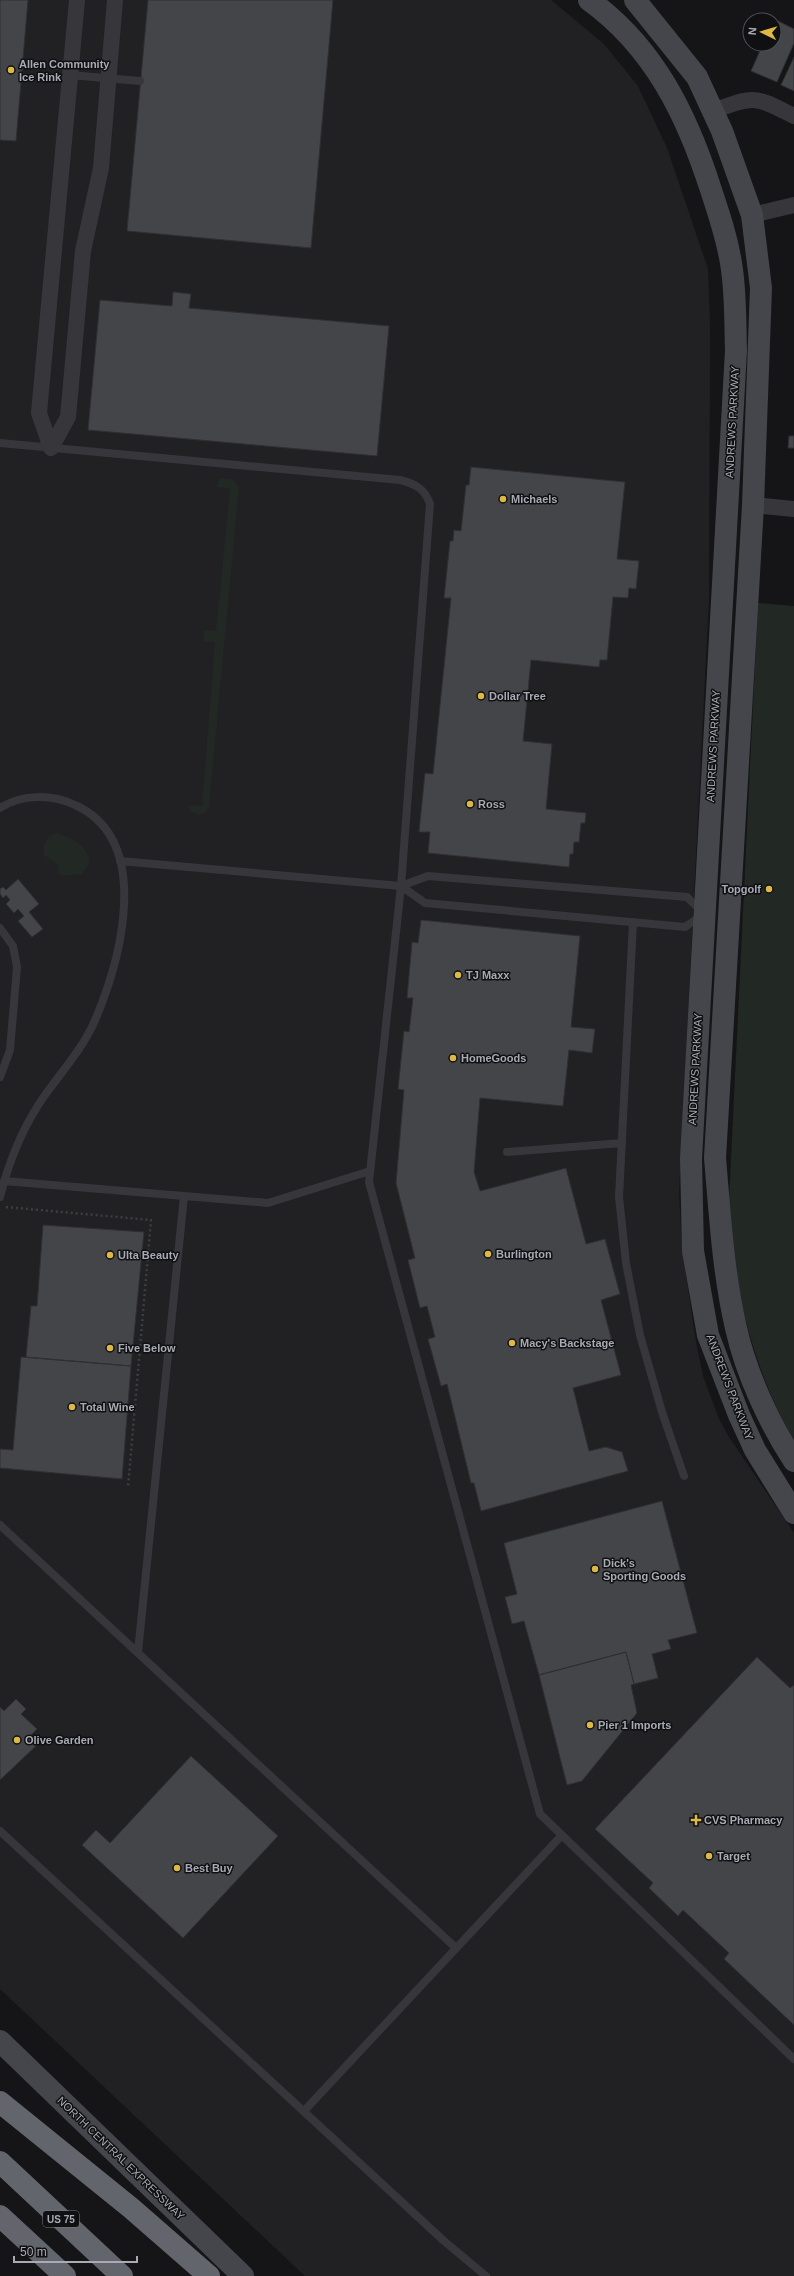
<svg xmlns="http://www.w3.org/2000/svg" width="794" height="2276" font-family="Helvetica,sans-serif">
	<style>
		.built { fill: #212124 }
		.green { fill: #222823 }
		.building { fill: #444549; stroke: #302f32 }
		.lines { fill: none; stroke-linecap: round; stroke-linejoin: round }
		.path { stroke: #3d3e42; stroke-width: 2.5; stroke-dasharray: 2 3; stroke-linecap: butt }
		.lane { stroke: #37373b; stroke-width: 8 }
		.street { stroke: #37373b; stroke-width: 16 }
		.secondary { stroke: #45464b; stroke-width: 22 }
		.highway { stroke: #63656c; stroke-width: 22 }
		.poi-dot { fill: #ddb846; stroke: #101012; stroke-width: 1.5 }
		.labels { text-anchor: middle; stroke-width: 3; stroke-linejoin: round; paint-order: stroke }
		.shield { fill: #101012; stroke: #7a7c84; stroke-width: 1 }
		.shield-label { font-size: 10px; font-weight: bold; fill: #a8abb5 }
		.poi-label { font-size: 11px; font-weight: bold; fill: #a8abb5; stroke: #101012; text-anchor: start }
		.street-label { font-size: 11px; fill: #a8abb5; stroke: #101012 }
	</style>
	<rect width="100%" height="100%" fill="#151517"/>
	<path class="built" d="M 0,0 L 551,0 L 604,44 L 638,86 L 667,148 L 708,269 L 710,325 L 709,599 L 679,1193 L 682,1248 L 696,1342 L 703,1376 L 719,1419 L 729,1437 L 794,1533 L 794,2276 L 305,2276 L 0,1989 Z"/>
	<path class="green" d="M 220,478 L 234,480 L 239,487 L 209,807 L 205,813 L 198,815 L 191,812 L 188,805 L 202,806 L 215,642 L 203,641 L 204,630 L 216,631 L 230,489 L 216,487 Z
		M 758,603 L 794,606 L 794,1440 C 764,1390 745,1328 735,1270 C 732,1247 731,1223 729,1200 Z
		M 57,833 C 71,838 90,846 89,864 L 82,874 L 63,876 L 59,873 L 57,864 L 44,855 C 42,846 47,835 57,833 Z"/>
	<path class="building" d="M 0,0 L 28,0 L 16,141 L 0,140 Z
		M 148,0 L 333,0 L 311,248 L 127,231 Z
		M 774,19 L 794,29 L 794,43 L 777,82 L 751,71 L 763,44 L 774,44 Z
		M 794,57 L 794,91 L 781,85 Z
		M 173,292 L 191,294 L 189,308 L 389,326 L 377,456 L 88,430 L 100,300 L 172,306 Z
		M 789,436 L 794,436 L 794,448 L 788,448 Z
		M 471,467 L 625,482 L 617,559 L 639,561 L 636,589 L 629,588 L 628,598 L 613,597 L 607,660 L 600,660 L 599,667 L 531,660 L 523,741 L 552,744 L 546,809 L 586,813 L 585,823 L 581,823 L 579,842 L 574,842 L 573,854 L 570,854 L 569,867 L 428,853 L 430,832 L 419,832 L 425,773 L 433,774 L 451,598 L 444,598 L 450,541 L 453,541 L 454,530 L 461,531 L 466,485 L 469,485 Z
		M 18,879 L 39,904 L 29,912 L 43,929 L 32,937 L 18,921 L 24,916 L 18,909 L 14,913 L 6,904 L 10,900 L 6,895 L 3,898 L 0,894 L 0,889 L 3,887 L 6,890 Z
		M 421,920 L 580,936 L 571,1027 L 595,1029 L 592,1053 L 569,1050 L 563,1106 L 480,1098 L 474,1172 L 480,1191 L 566,1168 L 586,1244 L 605,1239 L 620,1294 L 601,1300 L 621,1375 L 573,1388 L 589,1451 L 606,1447 L 622,1452 L 628,1471 L 481,1511 L 474,1483 L 471,1483 L 447,1384 L 441,1386 L 428,1339 L 435,1337 L 427,1306 L 420,1308 L 408,1260 L 415,1258 L 396,1183 L 404,1090 L 398,1089 L 404,1031 L 409,1032 L 413,998 L 407,998 L 412,942 L 418,943 Z
		M 43,1225 L 144,1232 L 131,1366 L 26,1357 L 31,1306 L 37,1306 Z
		M 21,1357 L 131,1366 L 122,1479 L 0,1468 L 0,1449 L 13,1450 Z
		M 662,1501 L 697,1633 L 668,1640 L 671,1649 L 652,1654 L 658,1678 L 634,1684 L 626,1652 L 539,1675 L 524,1621 L 512,1624 L 505,1597 L 517,1594 L 504,1543 Z
		M 626,1652 L 634,1684 L 631,1685 L 637,1713 L 582,1781 L 567,1785 L 539,1675 Z
		M 757,1657 L 790,1688 L 794,1685 L 794,2025 L 724,1959 L 729,1953 L 683,1910 L 678,1916 L 649,1888 L 653,1883 L 595,1829 Z
		M 16,1699 L 26,1709 L 21,1714 L 37,1729 L 30,1736 L 38,1744 L 0,1780 L 0,1707 L 4,1711 Z
		M 191,1756 L 278,1836 L 183,1938 L 82,1845 L 96,1830 L 110,1843 Z"/>
	<g class="lines">
		<path class="path" d="M 6,1207 L 151,1220 L 128,1487"/>
		<path class="lane" d="M 70,75 L 140,81
			M 0,443 L 400,480 C 416,484 425,489 430,504 L 401,886 L 369,1182 L 540,1814 L 794,2059
			M 0,808 C 22,794 52,794 75,805 C 153,840 121,958 96,1018 C 84,1047 63,1070 45,1095 C 23,1126 9,1161 0,1197
			M 120,861 L 401,886 L 428,876 L 687,897 L 704,914 L 685,927 L 425,903 L 401,886
			M 633,922 L 619,1197 L 626,1263 L 640,1335 L 662,1412 L 684,1476
			M 0,928 L 13,946 L 17,967 L 10,1050 L 0,1077
			M 507,1152 L 622,1143
			M 4,1181 L 268,1203 L 370,1171
			M 0,1525 L 456,1948
			M 138,1652 L 184,1196
			M 0,1831 L 444,2241 L 486,2276
			M 304,2111 L 562,1835"/>
		<path class="street" d="M 713,111 C 757,95 753,96 794,116
			M 752,215 L 794,205
			M 51,448 L 68,417 L 83,251 L 101,168 L 115,0
			M 51,448 L 39,413 L 77,0
			M 753,505 L 794,509"/>
		<path class="secondary" d="M 589,0 C 654,47 687,115 711,190 C 719,214 727,238 731,263 C 736,292 735,321 736,350 L 691,1159 L 693,1251 L 708,1335 L 739,1415 L 755,1450 L 794,1513
			M 635,0 L 697,77 L 722,131 L 752,215 L 761,288 L 753,505 L 715,1158 C 720,1215 723,1272 736,1328 C 746,1373 769,1423 794,1461
			M 0,2041 L 243,2276"/>
		<path class="highway" d="M 0,2102 L 131,2208 L 209,2276
			M 0,2162 L 122,2276
			M 0,2216 L 65,2276"/>
	</g>
	<g class="poi-dot">
		<circle cx="11" cy="70" r="4"/>
		<circle cx="503" cy="499" r="4"/>
		<circle cx="481" cy="696" r="4"/>
		<circle cx="470" cy="804" r="4"/>
		<circle cx="769" cy="889" r="4"/>
		<circle cx="458" cy="975" r="4"/>
		<circle cx="453" cy="1058" r="4"/>
		<circle cx="488" cy="1254" r="4"/>
		<circle cx="110" cy="1255" r="4"/>
		<circle cx="512" cy="1343" r="4"/>
		<circle cx="110" cy="1348" r="4"/>
		<circle cx="72" cy="1407" r="4"/>
		<circle cx="595" cy="1569" r="4"/>
		<circle cx="590" cy="1725" r="4"/>
		<circle cx="17" cy="1740" r="4"/>
		<path d="M694 1814h4v4h4v4h-4v4h-4v-4h-4v-4h4z"/>
		<circle cx="709" cy="1856" r="4"/>
		<circle cx="177" cy="1868" r="4"/>
	</g>
	<g class="labels">
		<rect class="shield" x="43" y="2211" width="36" height="16" rx="3"/>
		<g class="shield-label">
			<text x="61" y="2223">US 75</text>
		</g>
		<g class="poi-label">
			<text x="19" y="68">Allen Community<tspan x="19" dy="13">Ice Rink</tspan></text>
			<text x="511" y="503">Michaels</text>
			<text x="489" y="700">Dollar Tree</text>
			<text x="478" y="808">Ross</text>
			<text x="761" y="893" text-anchor="end">Topgolf</text>
			<text x="466" y="979">TJ Maxx</text>
			<text x="461" y="1062">HomeGoods</text>
			<text x="496" y="1258">Burlington</text>
			<text x="118" y="1259">Ulta Beauty</text>
			<text x="520" y="1347">Macy's Backstage</text>
			<text x="118" y="1352">Five Below</text>
			<text x="80" y="1411">Total Wine</text>
			<text x="603" y="1567">Dick's<tspan x="603" dy="13">Sporting Goods</tspan></text>
			<text x="598" y="1729">Pier 1 Imports</text>
			<text x="25" y="1744">Olive Garden</text>
			<text x="704" y="1824">CVS Pharmacy</text>
			<text x="717" y="1860">Target</text>
			<text x="185" y="1872">Best Buy</text>
		</g>
		<g class="street-label">
			<text transform="translate(732 422) rotate(-87)" y="4">ANDREWS PARKWAY</text>
			<text transform="translate(713 746) rotate(-87)" y="4">ANDREWS PARKWAY</text>
			<text transform="translate(695 1069) rotate(-87)" y="4">ANDREWS PARKWAY</text>
			<text transform="translate(730 1387) rotate(69)" y="4">ANDREWS PARKWAY</text>
			<text transform="translate(121 2158) rotate(44)" y="4">NORTH CENTRAL EXPRESSWAY</text>
		</g>
	</g>
	<g transform="translate(762 32) rotate(275)"><circle r="19" fill="#101012" stroke="#4d4e53"/>
	<path d="M0-3L7 15L0 10L-7 15Z" fill="#ddb846"/>
	<text y="-6" font-size="11" font-weight="bold" text-anchor="middle" fill="#a8abb5">N</text>
	</g>
	<path d="M14 2256v6h123v-6" fill="none" stroke="#a8abb5" stroke-width="2"/>
	<text x="20" y="2256" font-size="12" fill="#a8abb5" stroke="#101012" stroke-width="3" paint-order="stroke">50 m</text>
</svg>
